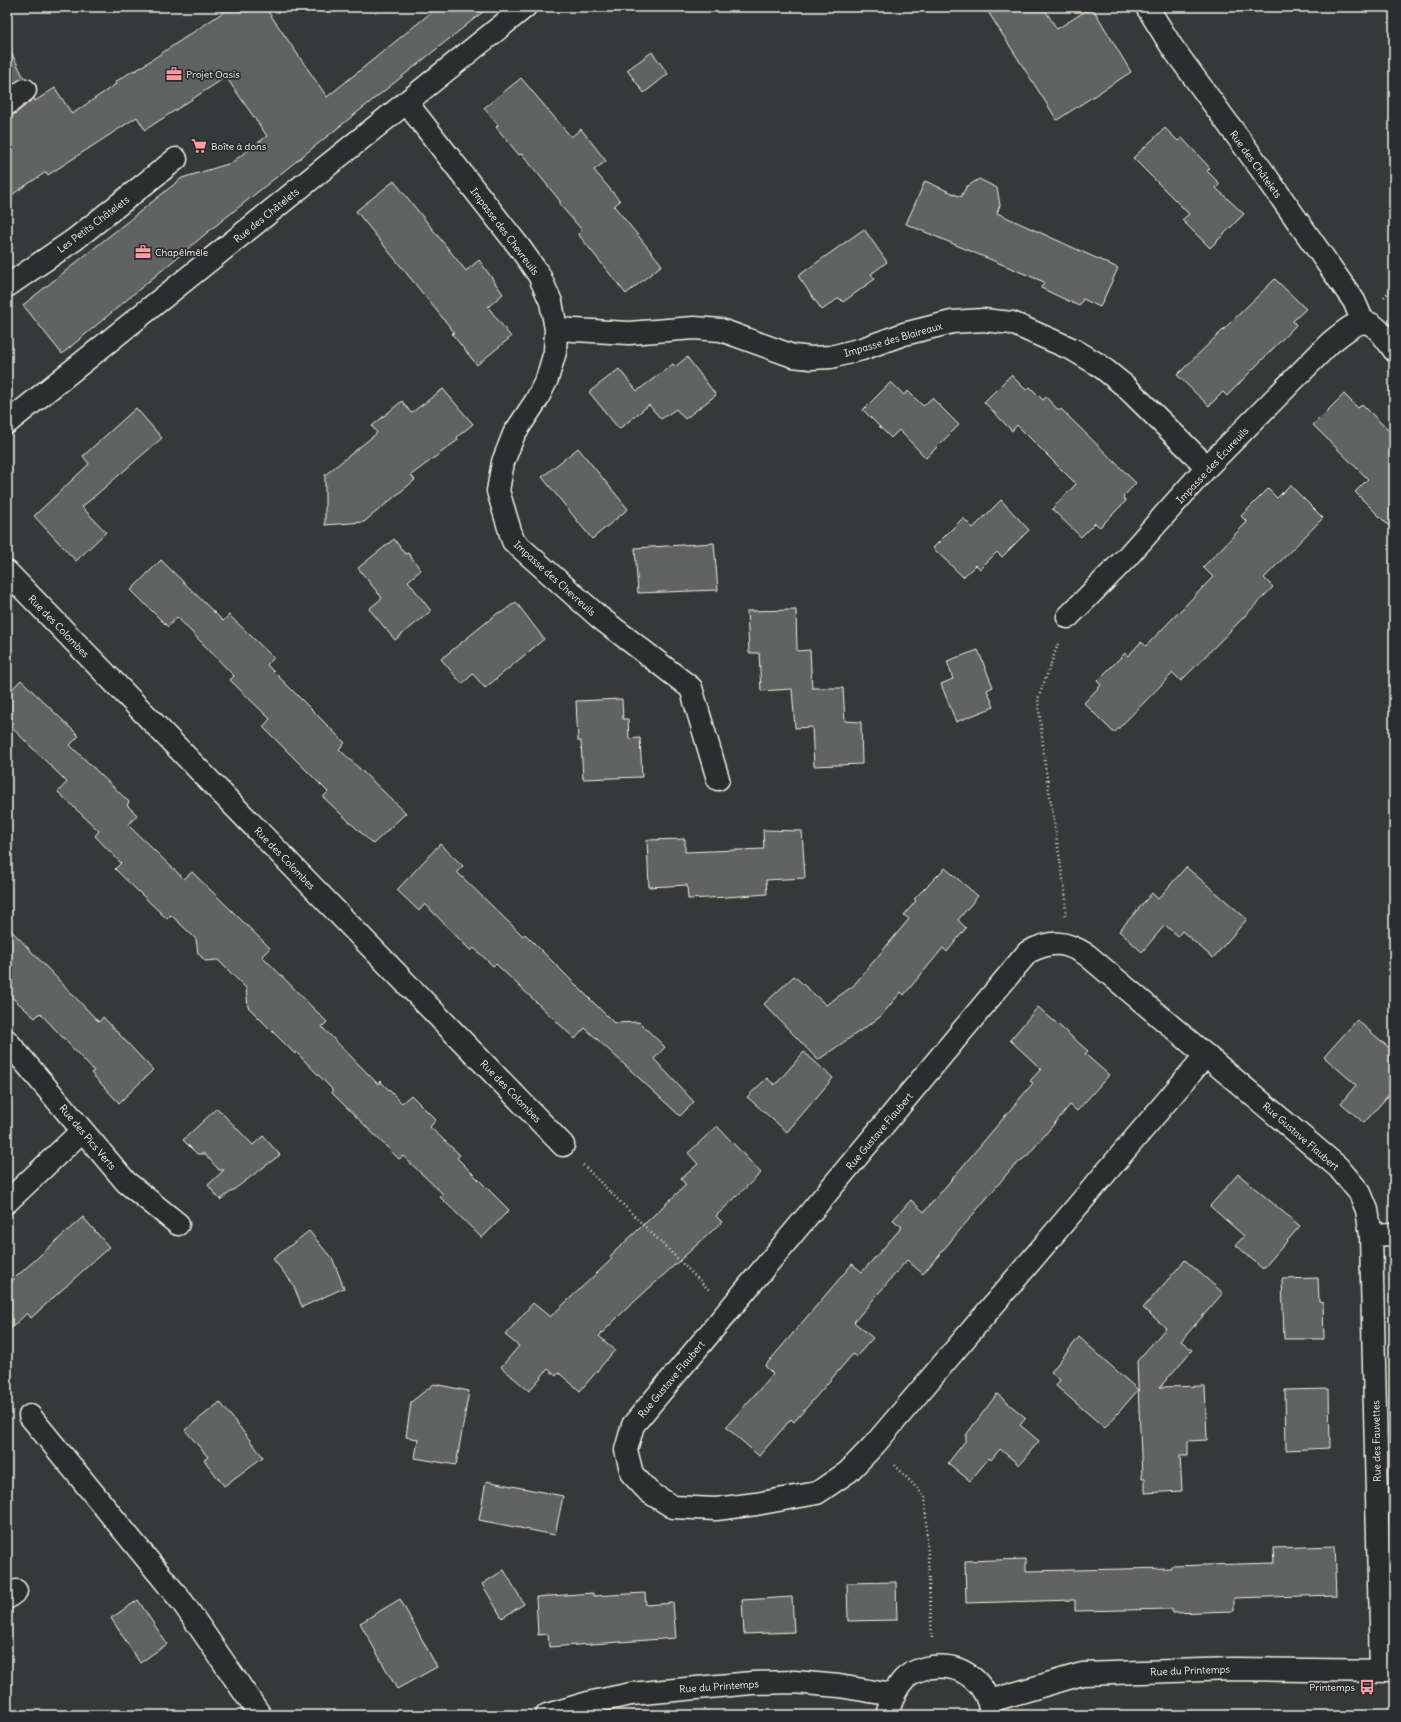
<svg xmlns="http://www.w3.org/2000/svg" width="1401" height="1722" font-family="Delius,sans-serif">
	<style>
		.building { fill: #616362; stroke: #f4f1e8 }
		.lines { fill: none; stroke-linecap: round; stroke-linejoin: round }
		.minor-casing { stroke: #f4f1e8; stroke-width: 25 }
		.major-casing { stroke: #f4f1e8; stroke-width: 25 }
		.path { stroke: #f4f1e8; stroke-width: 2.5; stroke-dasharray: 1 3; stroke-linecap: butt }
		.minor { stroke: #2a2d2e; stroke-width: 22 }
		.major { stroke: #2a2d2e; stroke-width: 22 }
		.labels { text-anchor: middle; stroke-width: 3.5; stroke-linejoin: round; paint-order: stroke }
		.poi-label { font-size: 10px; fill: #f4f1e8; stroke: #2a2d2e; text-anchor: start }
		.street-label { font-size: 10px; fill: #f4f1e8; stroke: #2a2d2e }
	</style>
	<rect width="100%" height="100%" fill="#363939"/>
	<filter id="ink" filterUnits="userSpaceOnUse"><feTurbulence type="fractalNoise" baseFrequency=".025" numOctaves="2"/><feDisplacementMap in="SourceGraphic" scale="8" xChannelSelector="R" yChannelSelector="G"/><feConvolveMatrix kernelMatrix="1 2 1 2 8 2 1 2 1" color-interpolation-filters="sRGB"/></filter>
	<g filter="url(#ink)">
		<path class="building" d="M 231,7 L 265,7 L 327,97 L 438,7 L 489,7 L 209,231 L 62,354 L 23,305 L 182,178 L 231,163 L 267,136 L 226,77 L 145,130 L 137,117 L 48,175 L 46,172 L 7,198 L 7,116 L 15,114 L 34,98 L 35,101 L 55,88 L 72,114 L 116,84 L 115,82 L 134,70 L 135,71 Z
			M 985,7 L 1043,7 L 1057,29 L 1092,7 L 1131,72 L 1057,120 Z
			M 7,44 L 24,78 L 7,88 Z
			M 652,52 L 668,74 L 644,93 L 627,70 Z
			M 521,78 L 571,137 L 581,129 L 606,161 L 594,170 L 620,201 L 614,206 L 662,265 L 626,294 L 578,234 L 582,230 L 560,205 L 560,201 L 522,154 L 519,155 L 496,127 L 498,125 L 484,108 Z
			M 1165,128 L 1178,141 L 1182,138 L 1210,168 L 1207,171 L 1220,184 L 1216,188 L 1244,214 L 1210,248 L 1182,220 L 1189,214 L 1133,158 Z
			M 979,179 L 997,188 L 1000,205 L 997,213 L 1118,268 L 1100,307 L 1083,299 L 1079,306 L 1041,288 L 1044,282 L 906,224 L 925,181 L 961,197 L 966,187 Z
			M 394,181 L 466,271 L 479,260 L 503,294 L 488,307 L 511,337 L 477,365 L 452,334 L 454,332 L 356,211 Z
			M 864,229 L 887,262 L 871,274 L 875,279 L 843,302 L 839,298 L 822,310 L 798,276 Z
			M 1275,279 L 1306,309 L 1293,321 L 1296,325 L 1227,396 L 1223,392 L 1209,406 L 1177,375 Z
			M 687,357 L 716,395 L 685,419 L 676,409 L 661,419 L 649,405 L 619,429 L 589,392 L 619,369 L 637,391 L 673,364 L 675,367 Z
			M 1011,375 L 1026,390 L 1030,387 L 1043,400 L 1046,397 L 1059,411 L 1061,409 L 1136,483 L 1123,497 L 1126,501 L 1100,527 L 1095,523 L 1081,537 L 1052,509 L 1076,484 L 1017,425 L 1012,431 L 984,402 Z
			M 891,382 L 904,395 L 908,391 L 923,406 L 932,398 L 959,425 L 926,458 L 899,430 L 891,438 L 863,410 Z
			M 443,389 L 473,424 L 457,437 L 458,440 L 411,475 L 415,480 L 364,522 L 325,525 L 325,475 L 377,433 L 372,426 L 402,401 L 411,413 Z
			M 1344,394 L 1358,408 L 1362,404 L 1394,436 L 1394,531 L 1355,492 L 1368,479 L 1313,425 Z
			M 136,408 L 162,438 L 82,507 L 106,532 L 76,561 L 34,516 L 89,464 L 83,456 Z
			M 578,448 L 628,509 L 592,539 L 542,477 Z
			M 1290,485 L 1323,518 L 1264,578 L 1273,587 L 1237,624 L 1181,681 L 1173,673 L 1114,733 L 1084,703 L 1101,685 L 1097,681 L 1125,653 L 1128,656 L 1141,642 L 1146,646 L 1213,577 L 1203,567 L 1247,522 L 1241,516 L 1268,489 L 1277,498 Z
			M 1001,500 L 1029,530 L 1002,557 L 997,552 L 980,569 L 976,565 L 963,577 L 933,548 L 963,518 L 973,528 Z
			M 394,539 L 405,554 L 408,553 L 421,570 L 408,581 L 431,611 L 395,640 L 369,609 L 382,598 L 358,568 Z
			M 714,543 L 718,590 L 638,593 L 635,548 Z
			M 161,560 L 223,621 L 229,615 L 274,658 L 267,665 L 345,743 L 339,749 L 406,813 L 373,844 L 323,797 L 328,792 L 263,727 L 270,719 L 230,680 L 234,676 L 177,617 L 168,627 L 131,590 Z
			M 516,602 L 544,639 L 485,688 L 473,674 L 462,684 L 441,659 L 499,612 L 501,613 Z
			M 796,610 L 797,651 L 810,650 L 812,688 L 843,688 L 845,721 L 861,722 L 862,764 L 814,766 L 812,727 L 795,728 L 792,689 L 761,691 L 759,653 L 749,653 L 747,611 Z
			M 978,650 L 993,687 L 987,690 L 994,707 L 956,722 L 941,684 L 953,679 L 947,661 Z
			M 21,680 L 79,736 L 70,745 L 129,802 L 127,805 L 137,815 L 128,825 L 184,879 L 192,872 L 270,948 L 262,956 L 327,1022 L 322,1027 L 378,1084 L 380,1081 L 402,1103 L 411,1095 L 436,1120 L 430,1127 L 460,1155 L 457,1158 L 509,1210 L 482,1238 L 440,1197 L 443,1194 L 403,1156 L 399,1159 L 332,1093 L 332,1089 L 296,1052 L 295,1054 L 248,1007 L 246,988 L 218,960 L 205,961 L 198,953 L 196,939 L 171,915 L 167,919 L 115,869 L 121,863 L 95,836 L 99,831 L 58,792 L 67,782 L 7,723 L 7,694 Z
			M 622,699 L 623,719 L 628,719 L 629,739 L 640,738 L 642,777 L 583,779 L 581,741 L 578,741 L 576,701 Z
			M 763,830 L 802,831 L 805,878 L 766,880 L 767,894 L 727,897 L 688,899 L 687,885 L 649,887 L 647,840 L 685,839 L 685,852 L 764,849 Z
			M 440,844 L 463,866 L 457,872 L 523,936 L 525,934 L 614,1023 L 639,1022 L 665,1047 L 654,1059 L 694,1102 L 680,1116 L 585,1028 L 575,1039 L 496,964 L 493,966 L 474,948 L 471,951 L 425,904 L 419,911 L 397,890 Z
			M 1186,867 L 1247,919 L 1213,958 L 1182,931 L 1178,936 L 1165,925 L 1142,952 L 1119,931 L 1152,893 L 1158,899 Z
			M 945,868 L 978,896 L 958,920 L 966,928 L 947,952 L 943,948 L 904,995 L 901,992 L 880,1017 L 818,1060 L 764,1004 L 794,976 L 826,1005 L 853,986 L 909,919 L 904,915 L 916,901 L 914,899 Z
			M 7,926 L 99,1022 L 103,1017 L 153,1070 L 119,1103 L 91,1073 L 94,1071 L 40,1013 L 35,1018 L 7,993 Z
			M 1038,1007 L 1088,1051 L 1085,1054 L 1109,1075 L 1077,1111 L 1070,1105 L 1028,1155 L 1012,1168 L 923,1274 L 907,1260 L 854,1322 L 873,1338 L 856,1357 L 853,1354 L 794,1422 L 791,1419 L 759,1456 L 726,1427 L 773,1374 L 765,1366 L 852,1264 L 862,1272 L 902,1227 L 893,1220 L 911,1200 L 924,1212 L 1033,1083 L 1030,1081 L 1041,1069 L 1010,1040 Z
			M 1357,1020 L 1394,1052 L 1394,1089 L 1364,1123 L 1341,1103 L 1356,1085 L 1324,1057 Z
			M 804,1052 L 833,1078 L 787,1132 L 747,1097 L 767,1078 L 775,1085 Z
			M 217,1108 L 253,1145 L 263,1136 L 280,1155 L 220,1200 L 208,1185 L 224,1170 L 219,1170 L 205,1154 L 197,1154 L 183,1140 Z
			M 717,1126 L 761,1173 L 716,1216 L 722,1222 L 623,1312 L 599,1336 L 615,1350 L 580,1391 L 559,1373 L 556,1376 L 548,1369 L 529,1391 L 501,1367 L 519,1346 L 505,1335 L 533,1303 L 550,1317 L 612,1259 L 610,1256 L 686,1185 L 681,1179 L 698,1164 L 688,1153 Z
			M 1238,1174 L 1300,1226 L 1263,1269 L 1236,1245 L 1244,1236 L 1210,1206 Z
			M 83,1217 L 109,1247 L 31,1318 L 27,1313 L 7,1332 L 7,1285 Z
			M 309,1231 L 333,1260 L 344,1288 L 302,1307 L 293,1284 L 273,1259 Z
			M 1185,1260 L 1223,1293 L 1181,1341 L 1192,1350 L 1160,1387 L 1205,1386 L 1207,1440 L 1188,1441 L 1188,1456 L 1180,1456 L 1182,1491 L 1145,1493 L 1145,1478 L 1142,1478 L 1137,1361 L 1166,1328 L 1143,1308 Z
			M 1318,1278 L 1319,1302 L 1323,1303 L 1324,1339 L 1284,1339 L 1282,1279 Z
			M 1079,1337 L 1138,1390 L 1105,1428 L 1056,1386 L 1060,1380 L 1051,1372 Z
			M 434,1384 L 469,1391 L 456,1465 L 415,1458 L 418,1439 L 406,1437 L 411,1402 Z
			M 1329,1389 L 1330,1448 L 1286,1450 L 1285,1390 Z
			M 997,1394 L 1026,1418 L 1020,1425 L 1039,1441 L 1019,1465 L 1000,1449 L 991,1460 L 989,1458 L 970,1481 L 948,1463 L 966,1440 L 966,1435 Z
			M 220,1402 L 263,1457 L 224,1486 L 204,1460 L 208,1457 L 185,1430 Z
			M 486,1481 L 563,1496 L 555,1535 L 479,1520 Z
			M 1335,1546 L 1337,1595 L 1234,1598 L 1234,1611 L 1172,1613 L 1172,1609 L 1075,1611 L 1075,1600 L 966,1603 L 965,1561 L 1026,1559 L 1026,1571 L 1171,1568 L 1171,1566 L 1274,1563 L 1273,1548 Z
			M 504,1570 L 524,1604 L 502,1618 L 482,1584 Z
			M 896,1582 L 897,1620 L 848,1621 L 847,1583 Z
			M 593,1593 L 593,1596 L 645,1593 L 646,1605 L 673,1603 L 676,1638 L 549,1647 L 548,1634 L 538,1635 L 536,1597 Z
			M 792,1597 L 794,1632 L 744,1634 L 742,1600 Z
			M 400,1599 L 437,1667 L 397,1689 L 360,1623 Z
			M 138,1600 L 167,1644 L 140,1663 L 111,1618 Z"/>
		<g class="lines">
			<defs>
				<path id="minor" d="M 1147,7 L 1172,47 L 1261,169 L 1354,301 L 1363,322
					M 406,102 L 520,248 L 539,275 L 551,302 L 556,329 L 555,352 L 547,379 L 536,401 L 514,434 L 503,462 L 498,491 L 513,541 L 599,617 L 691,688 L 718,779
					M 7,104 L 25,90
					M 7,286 L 74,240 L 176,159
					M 556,329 L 629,333 L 694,328 L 721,330 L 793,356 L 811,358 L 831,357 L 862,349 L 904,334 L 952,322 L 983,320 L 1012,323 L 1074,350 L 1099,365 L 1125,386 L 1207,467
					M 7,423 L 525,7
					M 7,572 L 563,1145
					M 1068,617 L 1127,557 L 1207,467 L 1330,343 C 1364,315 1369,314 1394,350
					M 7,1041 L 126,1182 L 178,1224
					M 1206,1055 L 875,1444 L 848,1472 L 817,1493 L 756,1504 L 716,1509 L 673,1507 L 649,1492 L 632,1474 L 626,1450 L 633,1425 L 1028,952 C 1052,940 1065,941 1087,955 L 1338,1167 L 1360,1193 L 1367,1210 L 1371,1235
					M 7,1202 L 82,1131
					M 30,1416 L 183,1603 L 260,1715
					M 7,1598 L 16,1591
					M 1381,1670 L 1371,1235 L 1394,1234"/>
				<path id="major" d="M 990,1701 L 1082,1674 L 1233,1669 L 1394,1671
					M 547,1715 L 588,1703 L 631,1694 L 752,1683 L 794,1682 L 839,1686 L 893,1695
					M 887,1715 C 891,1702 894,1690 904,1679 C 911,1672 923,1668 932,1667 C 964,1663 988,1684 991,1715"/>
			</defs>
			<use href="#minor" class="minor-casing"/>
			<use href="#major" class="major-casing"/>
			<path class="path" d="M 1384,297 L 1394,286
				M 1058,644 L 1038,699 L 1045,765 L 1066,898 L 1065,917
				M 583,1165 L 709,1290
				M 7,1388 L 13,1395
				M 895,1465 L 925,1497 L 932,1639"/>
			<use href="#minor" class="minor"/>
			<use href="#major" class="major"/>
		</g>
	</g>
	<defs>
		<symbol id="office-bare" viewBox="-9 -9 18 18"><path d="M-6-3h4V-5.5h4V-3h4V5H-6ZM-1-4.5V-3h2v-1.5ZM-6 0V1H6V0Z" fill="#ff9aa2" stroke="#2a2d2e" stroke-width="2.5" paint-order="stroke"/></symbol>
		<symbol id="supermarket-bare" viewBox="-9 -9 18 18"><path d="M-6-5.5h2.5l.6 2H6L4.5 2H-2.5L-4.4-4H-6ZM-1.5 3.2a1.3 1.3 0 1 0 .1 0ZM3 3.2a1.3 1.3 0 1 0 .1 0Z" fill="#ff9aa2" stroke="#2a2d2e" stroke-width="2.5" paint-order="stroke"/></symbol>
		<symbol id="bus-bare" viewBox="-9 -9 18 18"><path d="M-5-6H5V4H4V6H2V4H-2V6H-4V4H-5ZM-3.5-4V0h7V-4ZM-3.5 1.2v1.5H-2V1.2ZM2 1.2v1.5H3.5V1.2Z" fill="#ff9aa2" stroke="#2a2d2e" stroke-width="2.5" paint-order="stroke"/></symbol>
	</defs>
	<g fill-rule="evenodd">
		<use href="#office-bare" x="163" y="63" width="22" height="22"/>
		<use href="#supermarket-bare" x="188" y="135" width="22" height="22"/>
		<use href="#office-bare" x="132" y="241" width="22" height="22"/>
		<use href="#bus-bare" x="1356" y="1676" width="22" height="22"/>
	</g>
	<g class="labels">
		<g class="poi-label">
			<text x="186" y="78">Projet Oasis</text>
			<text x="211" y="150">Boîte à dons</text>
			<text x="155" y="256">Chapêlmêle</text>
			<text x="1355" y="1691" text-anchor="end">Printemps</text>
		</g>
		<g class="street-label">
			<text transform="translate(1256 164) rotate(54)" y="4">Rue des Châtelets</text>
			<text transform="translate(266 215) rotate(-39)" y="4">Rue des Châtelets</text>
			<text transform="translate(93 224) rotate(-37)" y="4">Les Petits Châtelets</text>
			<text transform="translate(505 231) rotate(53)" y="4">Impasse des Chevreuils</text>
			<text transform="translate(893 339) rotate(-16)" y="4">Impasse des Blaireaux</text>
			<text transform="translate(1212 465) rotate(-47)" y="4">Impasse des Écureuils</text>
			<text transform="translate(555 578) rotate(42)" y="4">Impasse des Chevreuils</text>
			<text transform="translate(59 626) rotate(46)" y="4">Rue des Colombes</text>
			<text transform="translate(285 858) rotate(46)" y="4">Rue des Colombes</text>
			<text transform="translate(511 1091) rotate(46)" y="4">Rue des Colombes</text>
			<text transform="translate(879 1131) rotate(-50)" y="4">Rue Gustave Flaubert</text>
			<text transform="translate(1301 1136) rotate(41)" y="4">Rue Gustave Flaubert</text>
			<text transform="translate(88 1137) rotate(50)" y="4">Rue des Pics Verts</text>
			<text transform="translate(671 1379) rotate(-50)" y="4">Rue Gustave Flaubert</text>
			<text transform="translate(1376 1441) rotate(-91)" y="4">Rue des Fauvettes</text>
			<text transform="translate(1190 1670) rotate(-2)" y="4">Rue du Printemps</text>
			<text transform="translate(719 1686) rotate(-4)" y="4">Rue du Printemps</text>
		</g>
	</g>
	<rect width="1401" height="1722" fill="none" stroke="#2a2d2e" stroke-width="24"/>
	<rect x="12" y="12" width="1377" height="1698" fill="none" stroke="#f4f1e8" stroke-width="1.5" filter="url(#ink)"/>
</svg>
